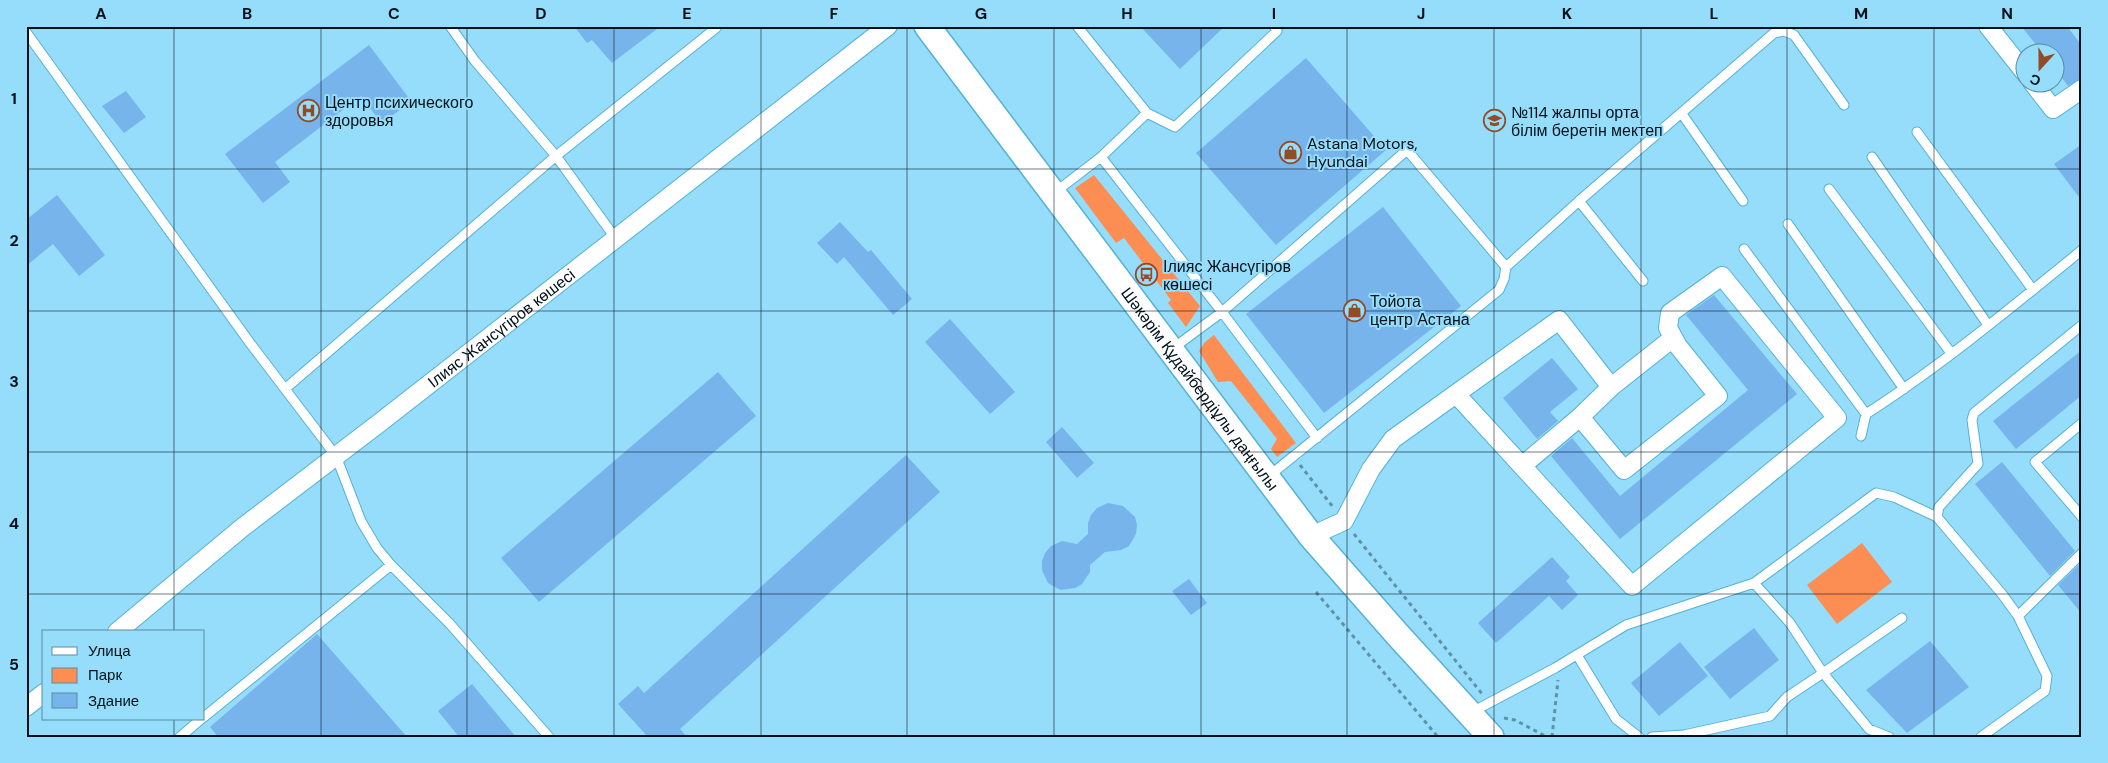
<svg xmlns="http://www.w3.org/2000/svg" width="2108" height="763" font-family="'DM Sans',sans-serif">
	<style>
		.green { fill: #fc8e54 }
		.building { fill: #77b4eb }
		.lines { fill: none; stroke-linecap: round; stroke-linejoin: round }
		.service-casing { stroke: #55b1d6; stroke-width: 11 }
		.minor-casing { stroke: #55b1d6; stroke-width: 20 }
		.secondary-casing { stroke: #55b1d6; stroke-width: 28 }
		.path { stroke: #5f91a7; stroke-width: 3; stroke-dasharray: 4 4; stroke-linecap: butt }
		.service { stroke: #fff; stroke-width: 9 }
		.minor { stroke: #fff; stroke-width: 18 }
		.secondary { stroke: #fff; stroke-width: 25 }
		.grid { fill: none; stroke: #011119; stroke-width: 1; stroke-opacity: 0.55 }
		.labels { text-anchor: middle; stroke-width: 4; stroke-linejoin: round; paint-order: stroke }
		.poi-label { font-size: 16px; fill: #011119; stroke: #96ddfb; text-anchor: start }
		.street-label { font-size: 16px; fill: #011119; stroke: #96ddfb }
		.neatline { fill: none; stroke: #011119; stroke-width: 2 }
		.grid-label { font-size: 16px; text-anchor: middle; font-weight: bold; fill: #011119 }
	</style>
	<rect width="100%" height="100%" fill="#96ddfb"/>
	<path class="green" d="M 1094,175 L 1200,306 L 1186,327 L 1168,303 L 1171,300 L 1124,238 L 1116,243 L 1075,188 Z
		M 1214,335 L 1296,443 L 1277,457 L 1271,449 L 1277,439 L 1231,381 L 1218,382 L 1199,351 L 1205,342 Z
		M 1862,543 L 1892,582 L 1837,624 L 1807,585 Z"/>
	<path class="building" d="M 574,26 L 661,26 L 612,63 L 592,40 L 587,43 Z
		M 1140,26 L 1225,26 L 1180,69 Z
		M 2021,26 L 2067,26 L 2082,46 L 2082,78 L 2068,86 L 2056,70 L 2056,52 L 2042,52 Z
		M 369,45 L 411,101 L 382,124 L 361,96 L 275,162 L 290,182 L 263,203 L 225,154 Z
		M 1306,58 L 1386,150 L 1276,245 L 1196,153 Z
		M 126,91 L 146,117 L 124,133 L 102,106 Z
		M 2082,144 L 2082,201 L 2054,164 Z
		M 57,195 L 105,255 L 79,276 L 53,244 L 26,266 L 26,220 Z
		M 1383,207 L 1461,306 L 1324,413 L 1246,314 Z
		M 840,222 L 868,252 L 871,250 L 912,299 L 893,315 L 844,257 L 837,264 L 817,243 Z
		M 1714,295 L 1797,394 L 1620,539 L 1551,456 L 1572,438 L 1620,496 L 1748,390 L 1686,315 Z
		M 950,319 L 1015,392 L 990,414 L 925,342 Z
		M 2082,350 L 2082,395 L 2016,449 L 1993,421 Z
		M 1552,358 L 1578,389 L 1550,412 L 1558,421 L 1537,439 L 1503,398 Z
		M 718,372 L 756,416 L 539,602 L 501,558 Z
		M 1062,427 L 1094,463 L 1077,478 L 1046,442 Z
		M 906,455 L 940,492 L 680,729 L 687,737 L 648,737 L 618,704 L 638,686 L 644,693 Z
		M 2002,462 L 2075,551 L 2050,576 L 1975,484 Z
		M 1108,503 L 1123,506 L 1135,517 L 1137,525 L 1136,534 L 1129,546 L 1121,550 L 1105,552 L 1090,565 L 1090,572 L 1082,584 L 1075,588 L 1061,590 L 1053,586 L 1048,583 L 1042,570 L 1042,561 L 1045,553 L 1051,546 L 1062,541 L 1077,544 L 1088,534 L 1088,523 L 1091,515 L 1097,508 Z
		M 1552,557 L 1570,577 L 1566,581 L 1578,595 L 1562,610 L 1549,596 L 1496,643 L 1478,623 Z
		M 2082,562 L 2082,614 L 2058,585 Z
		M 1189,579 L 1207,603 L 1191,615 L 1172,591 Z
		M 1754,628 L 1779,660 L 1730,699 L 1704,667 Z
		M 317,634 L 407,737 L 218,737 L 210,727 Z
		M 1930,641 L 1969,687 L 1907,733 L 1866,690 Z
		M 1680,642 L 1708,676 L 1659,716 L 1631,683 Z
		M 472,684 L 516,737 L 459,737 L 438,711 Z"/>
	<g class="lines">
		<defs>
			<path id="service" d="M 1077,26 L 1147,113 L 1101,157 L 1222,312 L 1407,150 L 1506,267 L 1504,279 L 1499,290 L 1269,476
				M 26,32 L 250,343 L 336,456 L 361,521 L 377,548 L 391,565 L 450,624 L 549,737
				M 1147,113 L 1175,127 L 1277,31 L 1274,26
				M 1682,114 L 1743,201
				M 1917,132 L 2033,290
				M 1872,157 L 1988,325
				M 1829,189 L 1951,353
				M 1054,193 L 1101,157
				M 1579,201 L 1643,281
				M 1788,224 L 1904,389
				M 616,239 L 556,156 L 716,28 L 715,26
				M 1744,249 L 1866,414
				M 1506,267 L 1579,201 L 1774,33 L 1784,31 L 1794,35 L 1844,105
				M 1172,349 L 1222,312 L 1317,438
				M 286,388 L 556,156 L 475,61 L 450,26
				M 2082,423 L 2035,462 L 2082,517
				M 1861,436 L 1866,414 C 1942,365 2012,307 2082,250
				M 1754,583 L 1876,493 L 1894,497 L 1937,517
				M 2018,616 L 2082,553
				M 1577,655 L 1616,719 L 1639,737
				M 1472,712 L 1555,668 L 1626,625 L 1754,583 L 1790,623 L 1823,673 L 1902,618
				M 204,717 L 391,565
				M 180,737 L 201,719
				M 1652,737 L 1684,735 L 1770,716 L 1787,697 L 1823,673 L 1869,729 L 1889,737
				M 1981,737 L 2045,691 L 2047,676 L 2018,616 L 2002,594 L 1937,517 L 1939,507 L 1978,464 L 1972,420 L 1974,413 L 2082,325"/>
			<g id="minor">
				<path d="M 1988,26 L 2026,74"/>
				<path d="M 2032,82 L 2053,109 L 2082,89"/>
				<path d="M 1456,394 L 1632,586 L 1837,418 L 1722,276 L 1670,313 L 1668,328 L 1678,346 L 1718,396 L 1624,470 L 1580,417 L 1611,387 L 1673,338"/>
				<path d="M 1522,466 L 1580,417"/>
				<path d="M 1311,536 L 1344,521 L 1371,469 L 1393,439 L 1559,320 L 1611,387"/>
				<path id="s1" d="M 117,632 L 243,527 L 378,424 L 888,26"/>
				<path d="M 26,707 L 44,693"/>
			</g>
			<g id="secondary">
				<path id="s2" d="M 927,26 L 1311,536 L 1397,634 L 1491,737"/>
			</g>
		</defs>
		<use href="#service" class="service-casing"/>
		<use href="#minor" class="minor-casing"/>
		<use href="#secondary" class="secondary-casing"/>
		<path class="path" d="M 1300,465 L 1333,507
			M 1354,534 L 1483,695
			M 1316,592 L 1438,737
			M 1504,718 L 1515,720 L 1547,737
			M 1552,737 L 1558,680"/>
		<use href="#service" class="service"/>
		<use href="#minor" class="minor"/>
		<use href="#secondary" class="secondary"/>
	</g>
	<path class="grid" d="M 174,26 L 174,632M 321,26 L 321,737M 467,26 L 467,737M 614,26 L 614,737M 761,26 L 761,737M 907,26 L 907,737M 1054,26 L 1054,737M 1201,26 L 1201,737M 1347,26 L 1347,737M 1494,26 L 1494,737M 1641,26 L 1641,737M 1787,26 L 1787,737M 1934,26 L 1934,737M 26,169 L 2082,169M 26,311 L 2082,311M 26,452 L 2082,452M 26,594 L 2082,594M 174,719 L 174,737"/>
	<defs>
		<symbol id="hospital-ring" viewBox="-11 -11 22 22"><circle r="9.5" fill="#96ddfb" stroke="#924b25" stroke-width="1.5"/><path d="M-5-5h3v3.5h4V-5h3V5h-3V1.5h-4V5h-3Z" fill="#924b25"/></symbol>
		<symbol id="school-ring" viewBox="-11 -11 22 22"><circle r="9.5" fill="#96ddfb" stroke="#924b25" stroke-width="1.5"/><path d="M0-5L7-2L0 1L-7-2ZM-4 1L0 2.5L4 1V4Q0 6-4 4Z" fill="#924b25"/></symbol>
		<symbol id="shop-ring" viewBox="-11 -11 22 22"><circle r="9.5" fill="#96ddfb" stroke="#924b25" stroke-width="1.5"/><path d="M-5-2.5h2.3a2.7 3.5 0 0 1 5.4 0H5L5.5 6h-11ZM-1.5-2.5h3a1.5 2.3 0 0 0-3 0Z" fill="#924b25"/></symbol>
		<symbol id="bus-ring" viewBox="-11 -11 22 22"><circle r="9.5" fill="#96ddfb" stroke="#924b25" stroke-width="1.5"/><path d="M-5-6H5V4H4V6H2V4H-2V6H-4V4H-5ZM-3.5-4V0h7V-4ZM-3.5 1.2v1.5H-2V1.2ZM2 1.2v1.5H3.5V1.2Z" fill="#924b25"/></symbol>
	</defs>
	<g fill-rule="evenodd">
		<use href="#hospital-ring" x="296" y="98" width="25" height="25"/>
		<use href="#school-ring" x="1482" y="108" width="25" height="25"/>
		<use href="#shop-ring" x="1278" y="140" width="25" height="25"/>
		<use href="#bus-ring" x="1134" y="262" width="25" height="25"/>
		<use href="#shop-ring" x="1342" y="298" width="25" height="25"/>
	</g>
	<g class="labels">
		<g class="poi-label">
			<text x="325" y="108">Центр психического<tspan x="325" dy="18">здоровья</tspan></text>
			<text x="1511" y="118">№114 жалпы орта<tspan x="1511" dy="18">білім беретін мектеп</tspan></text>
			<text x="1307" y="149">Astana Motors,<tspan x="1307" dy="18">Hyundai</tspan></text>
			<text x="1163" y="272">Ілияс Жансүгіров<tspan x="1163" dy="18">көшесі</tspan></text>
			<text x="1370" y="307">Тойота<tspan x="1370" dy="18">центр Астана</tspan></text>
		</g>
		<g class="street-label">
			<text dy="6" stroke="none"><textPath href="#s1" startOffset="490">Ілияс Жансүгіров көшесі</textPath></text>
			<text dy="6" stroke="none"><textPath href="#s2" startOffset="454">Шәкәрім Құдайбердіұлы даңғылы</textPath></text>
		</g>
	</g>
	<rect width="2108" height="763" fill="none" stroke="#96ddfb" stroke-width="55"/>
	<rect x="42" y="630" width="162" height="90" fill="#96ddfb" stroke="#5a8ba1"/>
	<rect x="52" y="647" width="25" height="8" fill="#ffffff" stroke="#5a8ba1"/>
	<text x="88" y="656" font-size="15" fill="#011119">Улица</text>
	<rect x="52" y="668" width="25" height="15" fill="#fc8e54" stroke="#5a8ba1"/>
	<text x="88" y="680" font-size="15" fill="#011119">Парк</text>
	<rect x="52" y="693" width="25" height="15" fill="#77b4eb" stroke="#5a8ba1"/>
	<text x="88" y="706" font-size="15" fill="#011119">Здание</text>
	<g transform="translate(2040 68) rotate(201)"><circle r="24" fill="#96ddfb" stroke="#5a8ba1"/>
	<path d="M0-4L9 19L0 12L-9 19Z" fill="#924b25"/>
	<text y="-8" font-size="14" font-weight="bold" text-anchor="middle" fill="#011119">С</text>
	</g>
	<rect x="28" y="28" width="2052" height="708" class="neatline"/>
	<g class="grid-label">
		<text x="101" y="19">A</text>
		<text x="247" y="19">B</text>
		<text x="394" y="19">C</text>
		<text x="541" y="19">D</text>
		<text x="687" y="19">E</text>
		<text x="834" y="19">F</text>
		<text x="981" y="19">G</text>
		<text x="1127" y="19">H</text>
		<text x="1274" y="19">I</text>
		<text x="1421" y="19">J</text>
		<text x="1567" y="19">K</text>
		<text x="1714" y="19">L</text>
		<text x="1861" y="19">M</text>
		<text x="2007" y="19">N</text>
		<text x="14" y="104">1</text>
		<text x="14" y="246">2</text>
		<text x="14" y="387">3</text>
		<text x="14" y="529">4</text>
		<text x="14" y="670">5</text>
	</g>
</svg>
